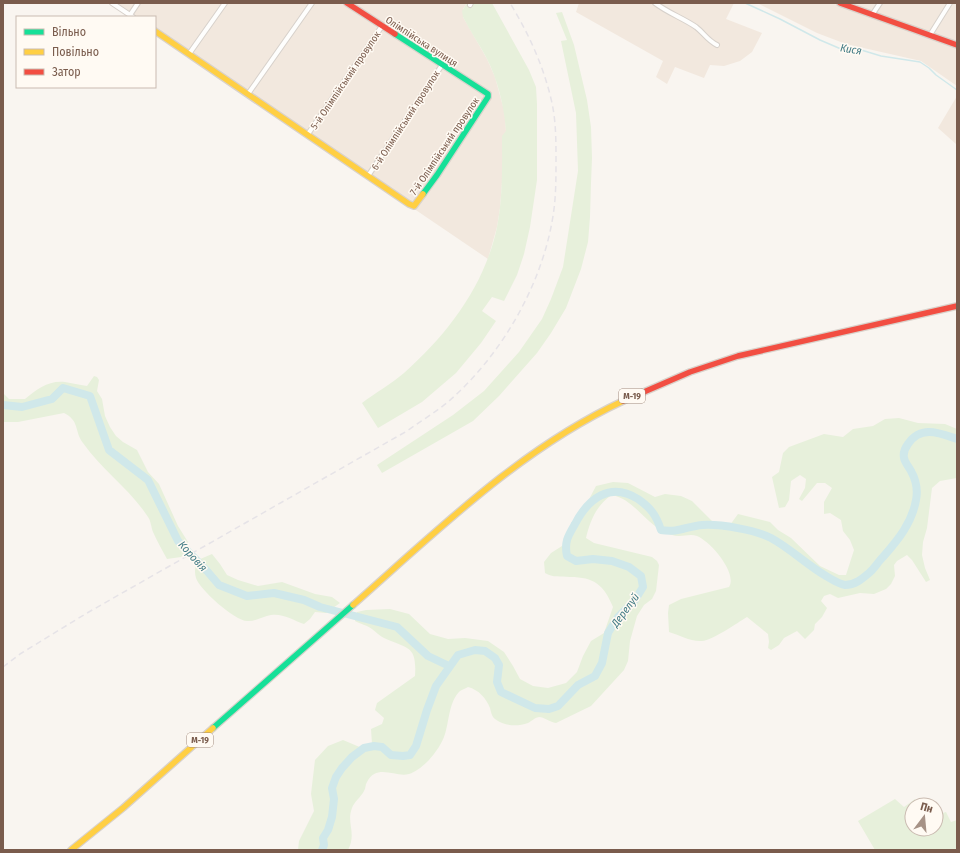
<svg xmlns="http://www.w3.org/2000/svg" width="960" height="853" font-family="'Fira Sans Condensed',sans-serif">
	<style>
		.residential { fill: #f2e8de }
		.green { fill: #e7f0db }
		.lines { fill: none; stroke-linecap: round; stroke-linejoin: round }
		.stream { stroke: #d0e8ea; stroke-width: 1.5 }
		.river { stroke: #d0e8ea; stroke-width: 8 }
		.street-casing { stroke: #d7d1cb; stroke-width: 6 }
		.fast-casing { stroke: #d9d2cb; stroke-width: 8 }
		.slow-casing { stroke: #d9d2cb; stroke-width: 8 }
		.jam-casing { stroke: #d9d2cb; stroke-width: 8 }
		.street { stroke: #fefefd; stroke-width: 4 }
		.fast { stroke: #16e098; stroke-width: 5.5 }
		.slow { stroke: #ffcf43; stroke-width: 5.5 }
		.jam { stroke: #f24e42; stroke-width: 5.5 }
		.rail { stroke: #e6e3e7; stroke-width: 1.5; stroke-dasharray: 6 4; stroke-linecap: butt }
		.labels { text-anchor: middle; stroke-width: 3; stroke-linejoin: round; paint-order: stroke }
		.shield { fill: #fffaf3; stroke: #a28b7f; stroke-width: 1 }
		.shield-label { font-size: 9px; font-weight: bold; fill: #7a5c4d }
		.street-label { font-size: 10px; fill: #7a5c4d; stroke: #fffaf3 }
		.water-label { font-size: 11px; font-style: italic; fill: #437c86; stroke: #fffaf3 }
	</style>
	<rect width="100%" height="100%" fill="#f9f5f0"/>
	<path class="residential" d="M 108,3 L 467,3 L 463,9 L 463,17 L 487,59 L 495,77 L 505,114 L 506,131 L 500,208 L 497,227 L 488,259 L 155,33 L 155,17 L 130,17 Z
		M 579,3 L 734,3 L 726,19 L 762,33 L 752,52 L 740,61 L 724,66 L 710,65 L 704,78 L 675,67 L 667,84 L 656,77 L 663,61 L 576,12 Z
		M 757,3 L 957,3 L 957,86 L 921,61 L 846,44 L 817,33 Z
		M 957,96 L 957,143 L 956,144 L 938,128 Z"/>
	<path class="green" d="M 467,3 L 492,3 L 529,70 L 536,87 L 537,104 L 537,180 L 530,227 L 524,254 L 517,275 L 504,301 L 492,297 L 482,311 L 496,321 L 481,343 L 456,373 L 422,402 L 378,428 L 362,403 C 375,393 391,384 404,373 C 448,334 485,285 497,227 C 503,197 502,167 502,136 L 506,131 C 504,106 498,80 486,57 C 479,44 470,31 463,17 L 462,11 Z
		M 562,12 L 574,45 L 587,100 L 591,127 L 592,158 L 591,183 L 590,217 L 588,242 L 581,269 L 566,308 L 551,333 L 537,353 L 499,396 L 473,421 L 382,473 L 377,465 L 453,415 L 484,391 L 519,352 L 542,319 L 551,299 L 563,267 L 578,171 L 576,113 L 561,41 L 567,40 L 556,13 Z
		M 94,376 L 97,377 L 99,380 L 97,391 L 102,399 L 105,416 L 110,427 L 116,436 L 123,442 L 137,450 L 148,472 L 159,484 L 178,526 L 188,542 L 188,550 L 181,557 L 167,559 C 162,550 157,541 153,532 C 151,527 151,521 148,517 C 130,489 102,470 83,443 C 74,431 80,421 64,413 L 18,422 L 3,422 L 3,393 L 9,399 L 25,399 C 37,389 49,380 65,382 C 72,383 79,385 87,386 Z
		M 899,418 L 918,423 L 945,424 L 957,429 L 957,478 L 940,481 L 932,488 L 927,528 L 923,542 L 922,555 L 925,568 L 930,580 L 926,582 L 912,560 L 907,555 L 897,561 L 894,565 L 895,576 L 891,584 L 886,589 L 874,594 L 860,593 L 838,598 L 830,594 L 824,596 L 821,601 L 827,608 L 822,617 L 815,624 L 814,630 L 805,639 L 797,631 L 784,638 L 779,645 L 771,650 L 768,648 L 769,642 L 768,634 L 747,617 C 737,623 713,640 702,641 C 691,642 679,635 669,632 L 668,613 L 669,605 L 681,599 L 729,587 C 738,573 710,541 697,536 C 691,534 685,536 679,536 C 674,536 668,534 664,532 C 645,522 633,499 612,495 C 597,504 590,521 586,538 L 594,543 L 652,557 L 657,561 L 659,565 L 656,591 L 652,599 L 644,605 L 637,616 L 630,641 L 628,661 L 624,670 L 591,706 L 556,723 C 550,722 544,717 539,717 C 534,718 532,721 528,723 C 517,727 504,726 495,719 C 492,717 491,712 490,708 C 486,698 479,690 468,687 C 466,688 462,690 460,691 C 449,701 449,722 445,734 C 442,744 435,753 429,760 C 423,766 416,772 409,774 C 396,778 377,763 367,782 C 365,785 366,788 364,791 C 361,797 354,802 352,808 C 346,823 357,833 348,850 L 298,850 L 299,841 L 314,811 L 311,794 L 315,760 L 328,746 L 343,740 L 362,748 L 372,744 L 371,729 L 382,724 L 384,718 L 375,710 L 377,703 L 415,676 C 417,645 408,649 384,638 C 380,636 376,632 372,629 C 367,625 360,624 355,621 L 357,612 L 366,610 L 390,609 L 409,614 L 430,634 L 448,639 L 465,638 L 488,641 L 504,652 L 513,666 L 520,679 L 533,686 L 548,688 L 566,683 L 577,672 L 583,656 L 591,641 L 604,633 L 613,607 C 604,585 594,577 570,577 C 560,576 553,578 545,573 L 544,562 L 551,553 L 562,546 L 574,522 L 586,505 L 596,486 L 613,482 L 628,483 L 655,497 L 665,494 L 681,496 L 692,501 L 712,521 L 730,525 L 738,514 L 770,522 L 778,530 L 791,538 L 820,566 L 839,575 L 846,575 L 854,550 L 850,540 L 843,531 L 841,520 L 830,513 L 824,514 L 824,502 L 832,488 L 825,483 L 817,483 L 802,501 L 799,499 L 805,488 L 806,479 L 800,475 L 791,481 L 789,500 L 785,507 L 779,508 L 772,477 L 779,472 L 783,453 L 789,447 L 824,434 L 843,437 L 853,429 L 873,426 L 885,419 Z
		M 212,554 L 220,564 L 227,575 L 238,580 L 258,586 L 282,582 L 315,594 L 332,597 L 340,603 L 326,613 L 315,612 L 310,619 L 304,624 C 293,620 282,613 271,615 C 263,616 255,622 247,621 C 235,621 199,589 196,578 C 194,571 195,566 198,560 Z
		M 895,799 L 904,807 L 915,799 L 920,805 L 912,805 L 912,829 L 936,829 L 936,815 L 946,812 L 951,822 L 957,820 L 957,850 L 875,850 L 858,821 Z"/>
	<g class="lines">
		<path class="stream" d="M 745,3 L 780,19 L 820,40 L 841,49 L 850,51 L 858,49 L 881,56 L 920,62 L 929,68 L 936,75 L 957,90"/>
		<path class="river" d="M 3,405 L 22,407 L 52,399 L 63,388 L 90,396 L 109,450 L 148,480 L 178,541 L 207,571 L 219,585 L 247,596 L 274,593 L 304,600 L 320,607 L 397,627 L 428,656 L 449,666
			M 322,850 L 324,845 L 323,838 L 328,830 L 332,817 L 334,799 L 332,788 L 336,777 L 342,768 L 352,757 L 364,748 L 374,746 L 382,747 L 391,755 L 403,756 L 410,755 L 416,746 L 427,710 L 436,686 L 458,655 L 475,650 L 485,651 L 495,658 L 499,665 L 497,682 L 501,692 L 535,708 L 549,709 L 558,706 L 578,685 L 595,676 L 602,663 L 608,633 L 618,617 L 635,600 L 643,587 L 641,576 L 629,567 L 612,561 L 593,559 L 576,561 L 567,556 C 564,542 568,536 575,524 C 588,499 610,481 638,499 C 651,508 656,515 661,530 C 679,533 687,526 703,525 C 720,524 756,530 771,538 C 791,549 807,565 826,576 C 831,579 839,584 845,585 C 855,585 862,579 869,573 C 874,569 878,562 883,557 C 898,540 912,523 916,500 C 918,490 916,480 911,471 C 909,467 905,463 904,458 C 903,453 905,448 908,444 C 921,425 939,433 957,439"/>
		<defs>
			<path id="street" d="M 112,3 L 133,17
				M 655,3 C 668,13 683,18 696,27 C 704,33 707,40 717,45
				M 470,5 L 471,3
				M 130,15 L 138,3
				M 872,15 L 880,3
				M 930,35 L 950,3
				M 189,54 L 225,3
				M 248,94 L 312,3
				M 308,134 L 382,26
				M 368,176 L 442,65"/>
			<path id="fast" d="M 395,34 L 488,94 L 488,97 L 437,175 L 423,194
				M 213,728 L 353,605"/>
			<path id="slow" d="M 155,31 L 409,204 L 414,206 L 423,194
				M 353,605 C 438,530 520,449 623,401
				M 71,850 L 123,808 L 213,728"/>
			<path id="jam" d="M 347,3 L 395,34
				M 840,3 L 957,45
				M 623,401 L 690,372 L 738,356 L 957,306"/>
		</defs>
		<use href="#street" class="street-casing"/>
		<use href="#fast" class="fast-casing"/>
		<use href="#slow" class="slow-casing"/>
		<use href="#jam" class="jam-casing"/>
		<use href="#street" class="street"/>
		<use href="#fast" class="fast"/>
		<use href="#slow" class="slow"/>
		<use href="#jam" class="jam"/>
		<path class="rail" d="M 3,667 L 20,654 L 87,613 L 407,431 C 421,421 436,412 449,401 C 503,354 545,280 554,209 C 556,193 556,177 556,160 C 556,141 556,122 552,103 C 544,67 529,34 510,3"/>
	</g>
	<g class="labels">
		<g class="shield">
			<rect x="619" y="389" width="26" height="14" rx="3"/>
			<rect x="187" y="733" width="26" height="14" rx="3"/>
		</g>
		<g class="shield-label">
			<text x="632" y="399">М-19</text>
			<text x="200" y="743">М-19</text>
		</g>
		<g class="street-label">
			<text transform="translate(422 41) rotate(33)" y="4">Олімпійська вулиця</text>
			<text transform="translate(345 80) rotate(-56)" y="4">5-й Олімпійський провулок</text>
			<text transform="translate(405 120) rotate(-57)" y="4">6-й Олімпійський провулок</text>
			<text transform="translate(444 146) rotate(-56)" y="4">7-й Олімпійський провулок</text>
		</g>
		<g class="water-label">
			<text transform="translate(851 49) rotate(9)" y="4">Кися</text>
			<text transform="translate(193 556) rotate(48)" y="4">Коровія</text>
			<text transform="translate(625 610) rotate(-53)" y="4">Дерелуй</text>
		</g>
	</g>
	<rect width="960" height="853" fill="none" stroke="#7a5c4d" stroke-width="8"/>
	<rect x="16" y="16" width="140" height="72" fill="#fffaf3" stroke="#cabbb1"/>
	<rect x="24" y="29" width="20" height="6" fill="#16e098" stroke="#cabbb1"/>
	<text x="52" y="36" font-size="12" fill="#7a5c4d">Вільно</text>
	<rect x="24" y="49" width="20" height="6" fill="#ffcf43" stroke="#cabbb1"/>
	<text x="52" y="56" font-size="12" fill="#7a5c4d">Повільно</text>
	<rect x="24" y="69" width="20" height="6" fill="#f24e42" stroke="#cabbb1"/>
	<text x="52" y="76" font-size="12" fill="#7a5c4d">Затор</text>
	<g transform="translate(924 817) rotate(16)"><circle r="19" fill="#fffaf3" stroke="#cabbb1"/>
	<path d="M0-3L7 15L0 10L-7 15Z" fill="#a69286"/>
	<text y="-6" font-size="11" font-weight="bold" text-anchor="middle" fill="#7a5c4d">Пн</text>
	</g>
</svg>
